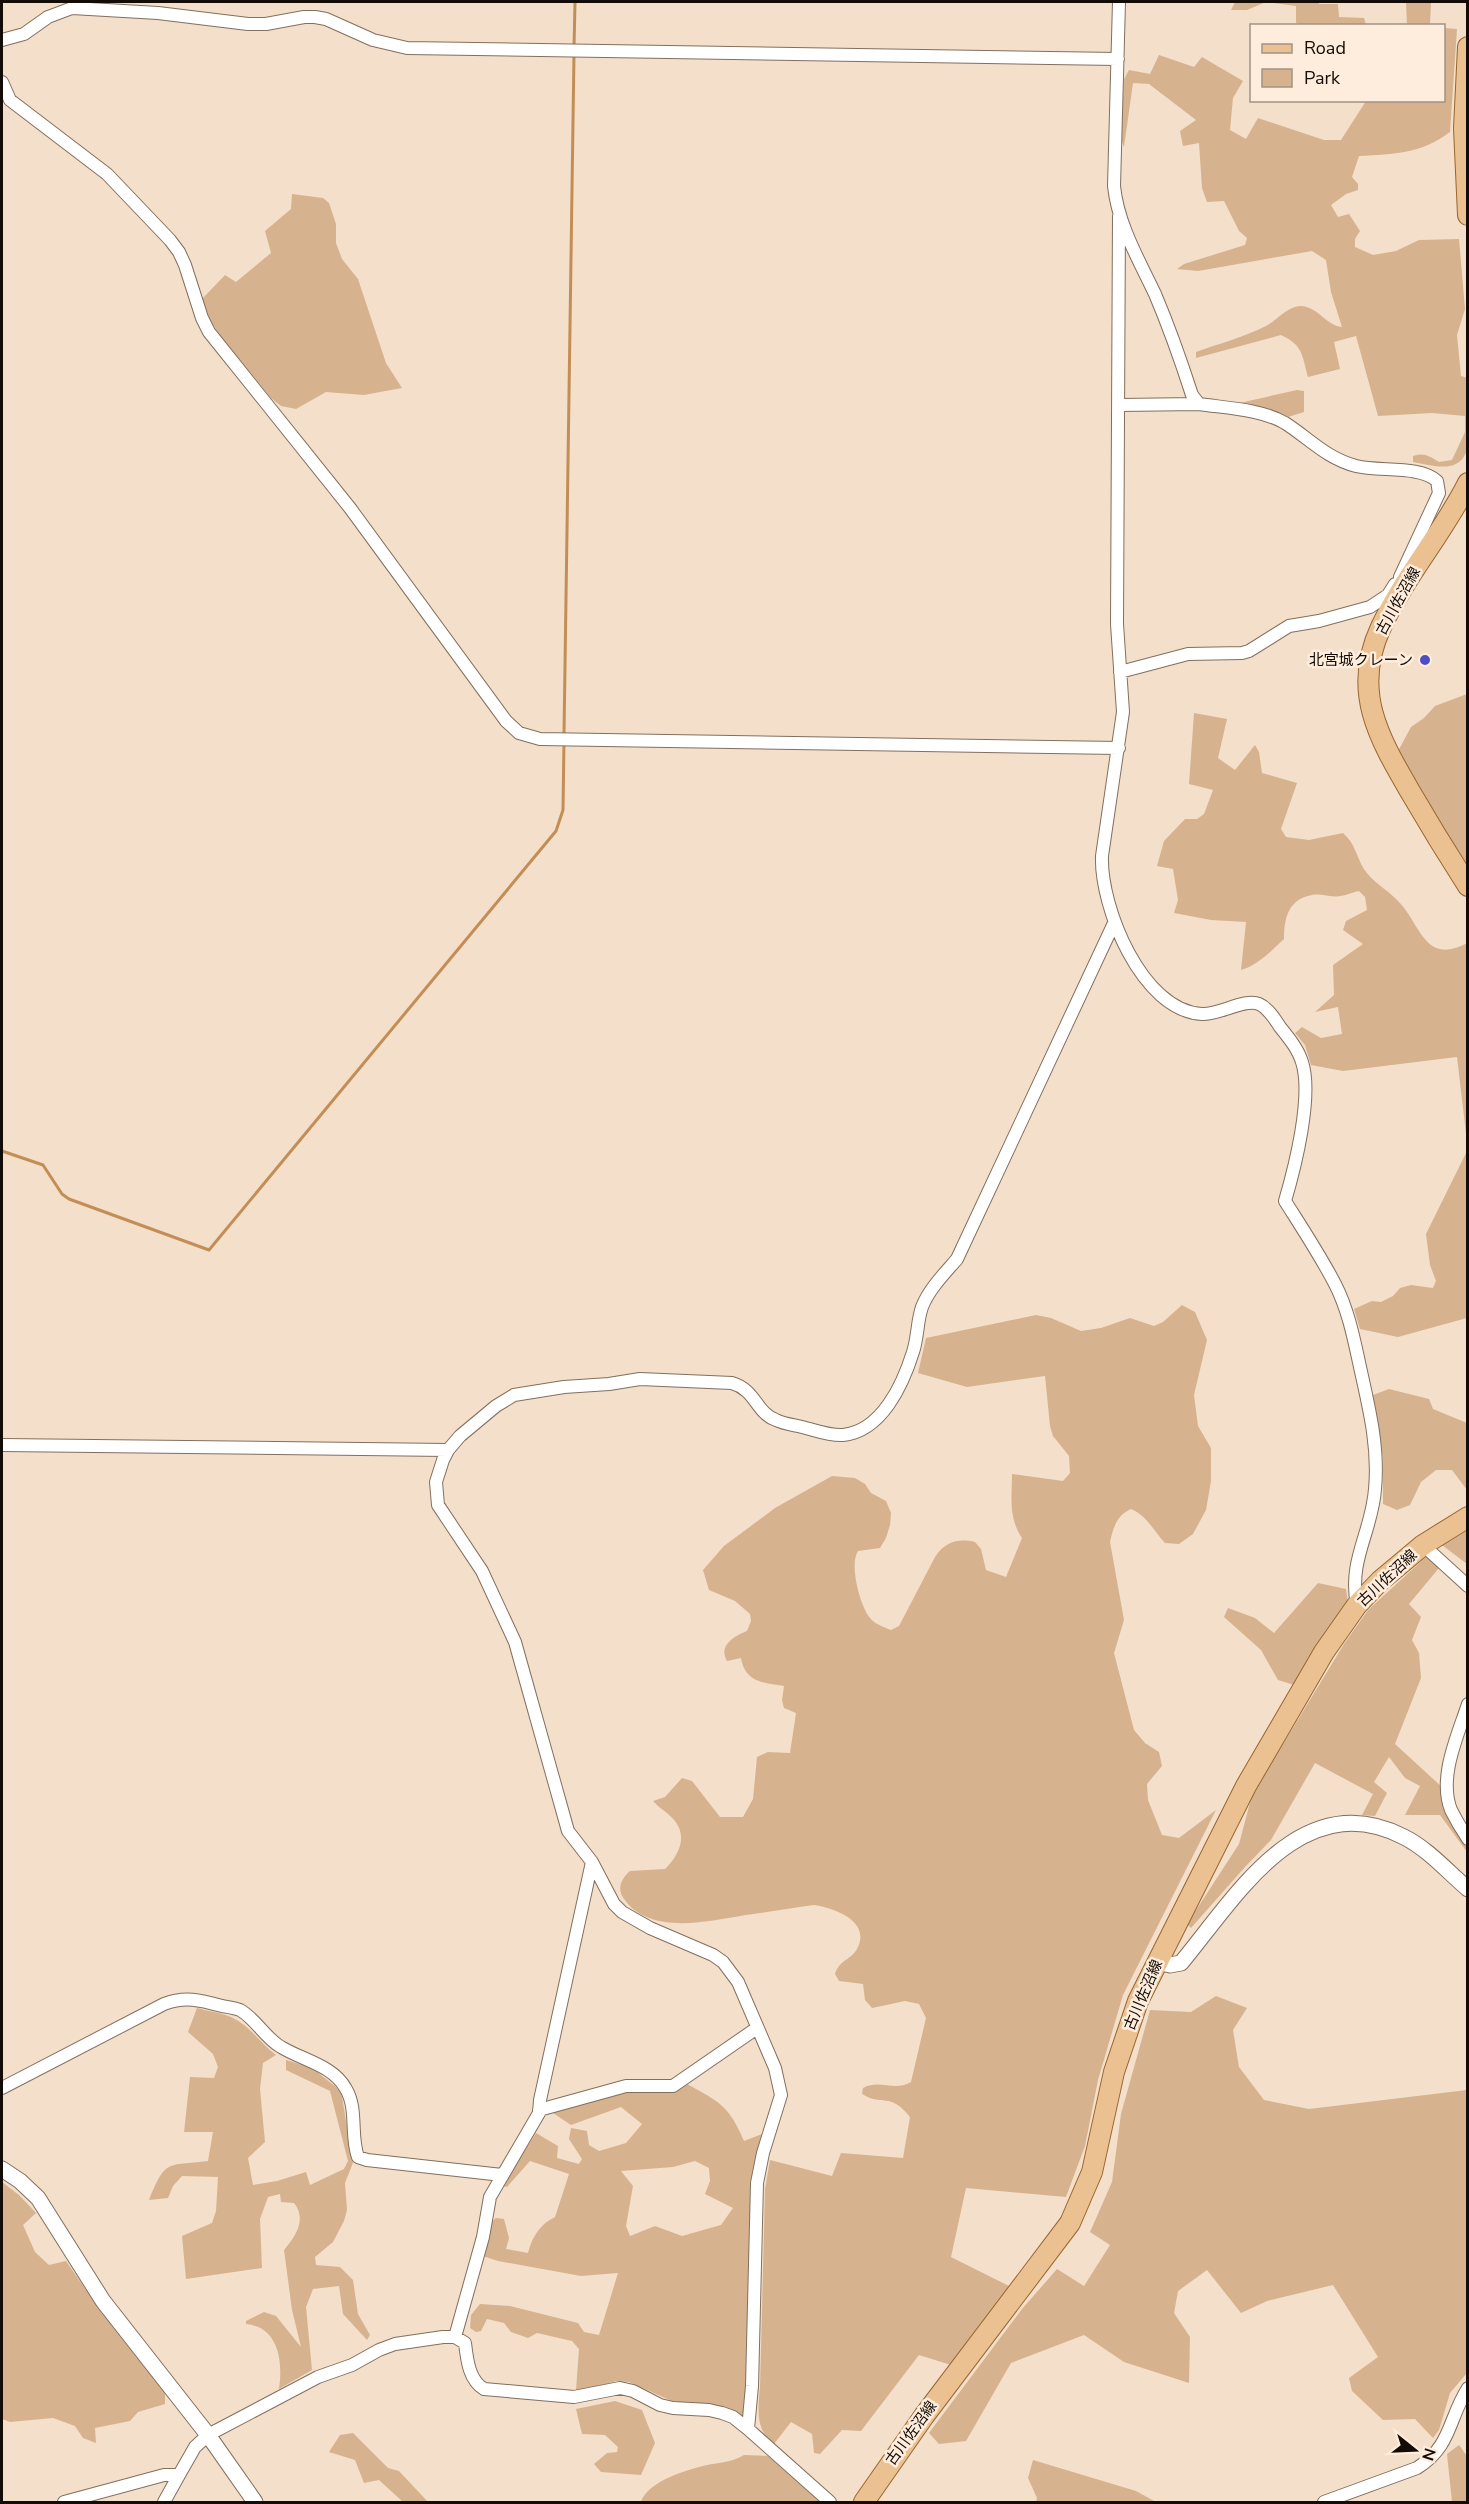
<svg xmlns="http://www.w3.org/2000/svg" width="1469" height="2504" font-family="'Nunito Sans','Noto Sans JP',sans-serif">
	<style>
		.green { fill: #d6b38e; fill-rule: evenodd }
		.lines { fill: none; stroke-linecap: round; stroke-linejoin: round }
		.stream { stroke: #c38e56; stroke-width: 3 }
		.minor-casing { stroke: #826f5d; stroke-width: 14 }
		.tertiary-casing { stroke: #826f5d; stroke-width: 17 }
		.primary-casing { stroke: #966630; stroke-width: 22 }
		.minor { stroke: #fff; stroke-width: 12 }
		.tertiary { stroke: #fff; stroke-width: 15 }
		.primary { stroke: #ebc191; stroke-width: 20 }
		.poi-dot { fill: #4d4ec5; stroke: #feeddc; stroke-width: 2 }
		.labels { text-anchor: middle; stroke-width: 5; stroke-linejoin: round; paint-order: stroke }
		.street-label { font-size: 15px; fill: #130c06; stroke: #feeddc }
		.poi-label { font-size: 15px; fill: #130c06; stroke: #feeddc; text-anchor: end }
	</style>
	<rect width="100%" height="100%" fill="#f4dfca"/>
	<path class="green" d="M 1235,2 L 1318,2 L 1319,4 L 1338,4 L 1339,17 L 1364,18 L 1366,25 L 1304,25 L 1296,23 L 1296,6 L 1266,2 L 1247,10 L 1231,10 Z
		M 1406,2 L 1431,2 L 1430,25 L 1407,25 Z
		M 1444,28 L 1457,29 L 1450,132 C 1421,154 1394,154 1359,156 L 1352,177 L 1358,184 L 1358,190 L 1346,194 L 1331,205 L 1338,217 L 1349,214 L 1360,231 L 1355,239 L 1355,247 L 1373,255 L 1396,251 L 1419,240 L 1459,239 L 1465,309 L 1457,335 L 1461,376 L 1468,378 L 1468,447 C 1461,475 1435,466 1413,462 L 1413,456 C 1423,452 1430,456 1439,462 L 1452,460 L 1465,432 L 1465,416 L 1432,413 L 1378,416 L 1356,336 L 1334,342 L 1340,369 L 1308,377 C 1302,355 1303,345 1281,335 L 1196,358 L 1196,352 C 1218,344 1244,337 1266,326 C 1277,320 1289,305 1302,306 C 1319,308 1327,326 1342,327 L 1331,292 L 1326,260 L 1312,251 L 1198,271 L 1177,269 L 1184,264 L 1245,245 L 1247,238 L 1239,231 L 1224,201 L 1207,202 L 1202,188 L 1199,143 L 1183,146 L 1180,131 L 1196,120 L 1149,84 L 1133,83 L 1124,147 L 1121,139 L 1124,79 L 1129,70 L 1150,74 L 1159,55 L 1194,67 L 1202,57 L 1243,81 L 1233,98 L 1230,130 L 1246,139 L 1258,118 L 1324,140 L 1341,140 L 1366,101 L 1444,100 Z
		M 292,194 L 323,198 L 329,203 L 336,224 L 336,243 L 342,259 L 358,279 L 386,363 L 402,388 L 364,395 L 326,392 L 296,409 L 281,406 L 271,398 L 223,339 L 211,322 L 202,299 L 225,275 L 236,282 L 271,253 L 265,231 L 291,209 Z
		M 1297,390 L 1304,391 L 1304,412 L 1288,417 L 1272,410 L 1235,404 Z
		M 1467,694 L 1467,872 L 1397,753 L 1411,727 L 1424,718 L 1435,706 Z
		M 1194,713 L 1227,719 L 1218,758 L 1235,770 L 1255,745 L 1259,752 L 1262,773 L 1297,783 L 1281,829 L 1286,837 L 1309,840 L 1343,833 C 1355,843 1356,856 1364,869 C 1371,881 1388,890 1398,901 C 1421,924 1424,966 1467,943 L 1467,1142 L 1457,1057 L 1343,1071 L 1311,1065 L 1305,1045 L 1295,1033 L 1302,1027 L 1321,1038 L 1342,1034 L 1338,1007 L 1315,1012 L 1334,995 L 1333,965 L 1363,944 L 1343,930 L 1346,921 L 1367,910 L 1365,897 L 1359,891 C 1353,892 1347,895 1341,896 C 1332,898 1321,893 1312,895 C 1288,899 1284,919 1284,939 C 1271,951 1258,965 1241,970 L 1246,922 L 1211,920 L 1174,913 L 1178,900 L 1173,869 L 1157,866 L 1164,841 L 1185,819 L 1197,819 L 1204,814 L 1213,790 L 1189,784 Z
		M 1467,1151 L 1467,1318 L 1398,1337 L 1360,1329 L 1354,1309 L 1372,1301 L 1381,1302 L 1393,1296 L 1400,1288 L 1411,1285 L 1433,1288 L 1436,1281 L 1430,1265 L 1426,1234 Z
		M 1182,1305 L 1195,1312 L 1207,1340 L 1194,1395 L 1198,1426 L 1211,1448 L 1211,1481 L 1206,1510 L 1193,1534 L 1179,1544 L 1165,1543 C 1153,1530 1147,1516 1131,1509 C 1117,1515 1113,1528 1110,1542 L 1124,1620 L 1114,1653 L 1134,1730 L 1145,1743 L 1159,1752 L 1162,1766 L 1147,1784 L 1148,1800 L 1162,1835 L 1179,1838 L 1216,1810 L 1123,1995 L 1098,2080 L 1085,2146 L 1066,2197 L 966,2188 L 951,2257 L 1015,2289 L 951,2365 L 919,2355 L 861,2431 L 842,2430 L 820,2454 L 814,2453 L 812,2434 L 791,2422 L 774,2444 C 755,2430 758,2409 760,2387 L 765,2189 L 770,2160 L 832,2176 L 841,2153 L 903,2158 L 910,2117 C 889,2091 883,2107 862,2094 L 863,2088 C 880,2079 894,2092 911,2082 L 926,2018 L 919,2004 L 905,2001 L 872,2008 L 865,2000 L 863,1984 L 839,1981 L 835,1974 C 840,1959 851,1960 857,1949 C 872,1921 834,1908 814,1905 C 792,1908 769,1912 746,1915 C 709,1921 650,1936 624,1899 C 616,1888 622,1878 630,1871 L 665,1869 C 678,1856 688,1838 675,1821 C 669,1813 660,1809 653,1801 L 665,1797 L 682,1778 L 692,1781 L 720,1817 L 743,1817 L 753,1799 L 757,1757 L 768,1752 L 790,1753 L 796,1713 L 784,1708 L 782,1700 L 784,1686 C 763,1683 745,1682 741,1658 L 727,1661 C 718,1646 734,1636 747,1631 L 751,1621 L 750,1614 L 735,1601 L 709,1590 L 703,1570 L 724,1546 L 775,1508 L 832,1476 L 855,1478 L 865,1484 L 871,1493 L 886,1501 L 891,1513 L 890,1525 L 886,1538 L 880,1548 L 858,1551 C 849,1564 860,1606 870,1618 C 876,1625 884,1627 891,1630 L 899,1626 L 935,1557 C 945,1542 957,1538 975,1542 L 981,1549 L 986,1570 L 1006,1577 L 1022,1538 C 1008,1517 1012,1498 1012,1474 L 1063,1481 L 1070,1473 L 1069,1456 L 1053,1436 L 1050,1426 L 1045,1376 L 967,1387 L 918,1373 L 926,1338 L 1036,1315 L 1051,1318 L 1081,1331 L 1101,1328 L 1130,1318 L 1154,1326 L 1163,1322 Z
		M 1389,1389 L 1429,1399 L 1433,1409 L 1467,1423 L 1467,1490 L 1452,1470 L 1436,1470 L 1421,1482 L 1410,1505 L 1397,1510 L 1383,1504 L 1383,1458 L 1373,1395 Z
		M 1467,1529 L 1467,1564 L 1442,1545 Z
		M 1427,1556 L 1439,1568 L 1409,1604 L 1421,1617 L 1412,1640 L 1419,1653 L 1421,1678 L 1395,1744 L 1443,1788 L 1447,1809 L 1467,1847 L 1467,1852 L 1440,1815 L 1405,1815 L 1420,1786 L 1405,1778 L 1389,1757 L 1374,1782 L 1387,1793 L 1375,1816 L 1362,1815 L 1373,1794 L 1315,1763 L 1271,1840 L 1245,1867 L 1191,1928 L 1187,1924 L 1239,1844 L 1252,1795 L 1344,1644 L 1368,1610 Z
		M 1318,1583 L 1346,1589 L 1348,1603 L 1294,1685 L 1278,1680 L 1261,1650 L 1224,1617 L 1228,1608 L 1255,1618 L 1274,1633 Z
		M 1216,1996 L 1247,2008 L 1233,2030 L 1239,2067 L 1264,2100 L 1309,2109 L 1467,2090 L 1467,2373 L 1450,2393 L 1439,2430 L 1433,2438 L 1415,2419 L 1383,2420 L 1352,2391 L 1349,2378 L 1378,2357 L 1333,2285 L 1267,2301 L 1241,2313 L 1207,2270 L 1178,2291 L 1174,2313 L 1190,2337 L 1189,2383 L 1124,2362 L 1084,2335 L 1011,2363 L 966,2441 L 939,2444 L 929,2433 L 1022,2309 L 1057,2269 L 1084,2286 L 1110,2245 L 1090,2232 L 1112,2182 L 1121,2114 L 1150,2010 L 1191,2012 Z
		M 197,2008 C 208,2011 223,2013 233,2018 C 250,2026 261,2044 276,2055 L 263,2063 L 260,2089 L 265,2142 L 248,2158 L 253,2185 L 277,2181 L 306,2172 L 310,2185 L 344,2169 L 348,2161 L 330,2091 L 286,2070 L 286,2060 L 303,2065 L 317,2072 L 341,2091 L 353,2163 L 345,2183 L 347,2210 L 344,2221 L 333,2242 L 315,2257 L 316,2265 L 340,2267 L 353,2280 L 358,2314 L 370,2335 L 367,2340 L 343,2314 L 339,2286 L 313,2289 L 306,2307 L 312,2370 L 279,2389 C 283,2362 279,2327 246,2324 L 246,2321 L 264,2312 L 276,2316 L 301,2347 L 292,2310 L 284,2250 C 296,2236 307,2219 294,2203 L 281,2202 L 280,2194 L 268,2197 L 260,2219 L 262,2268 L 186,2279 L 182,2236 L 212,2223 L 216,2211 L 218,2177 L 182,2176 L 173,2186 L 168,2198 L 149,2200 C 166,2159 166,2166 208,2161 L 213,2132 L 184,2132 L 190,2077 L 214,2078 L 218,2067 L 213,2054 L 188,2032 Z
		M 687,2084 C 720,2102 729,2106 744,2141 L 762,2134 L 757,2153 L 744,2417 L 674,2402 L 629,2382 L 616,2381 L 585,2391 L 576,2390 L 579,2349 L 572,2341 L 537,2333 L 528,2338 L 511,2332 L 504,2323 L 487,2319 L 481,2331 L 476,2332 L 470,2328 L 471,2315 L 480,2304 L 510,2306 L 578,2323 L 584,2332 L 599,2335 L 618,2273 L 581,2276 L 498,2261 L 483,2256 L 490,2223 L 496,2218 L 504,2219 L 509,2238 L 506,2249 L 528,2253 C 532,2237 540,2224 555,2217 L 569,2174 L 530,2161 L 507,2187 L 502,2186 L 536,2133 L 558,2146 L 557,2158 L 579,2164 L 582,2159 L 569,2139 L 571,2128 L 587,2131 L 589,2145 L 599,2151 L 626,2143 L 642,2124 L 621,2107 L 571,2125 L 550,2111 L 625,2092 L 672,2092 ZM 695,2161 L 709,2168 L 710,2181 L 705,2194 L 733,2208 L 721,2225 L 682,2236 L 655,2226 L 630,2236 L 626,2226 L 633,2186 L 621,2171 L 673,2167 Z
		M 2,2182 L 19,2195 L 36,2213 L 23,2225 L 35,2252 L 49,2265 L 66,2261 L 100,2310 L 165,2392 L 165,2404 L 138,2412 L 130,2421 L 95,2428 L 96,2443 L 83,2438 L 75,2426 L 53,2418 L 10,2422 L 2,2419 Z
		M 615,2401 L 642,2410 L 655,2443 L 641,2475 L 601,2472 L 594,2464 L 607,2453 L 617,2452 L 618,2447 L 605,2435 L 582,2434 L 576,2409 Z
		M 353,2433 L 388,2468 L 399,2471 L 428,2502 L 403,2502 L 379,2480 L 364,2483 L 355,2460 L 329,2452 L 340,2435 Z
		M 1459,2445 L 1467,2456 L 1467,2502 L 1452,2502 L 1447,2454 Z
		M 744,2455 L 768,2456 L 820,2502 L 641,2502 C 647,2483 680,2472 699,2467 C 715,2462 729,2464 744,2455 Z
		M 1033,2460 L 1136,2491 L 1156,2502 L 1036,2502 L 1037,2498 L 1028,2478 Z"/>
	<g class="lines">
		<path class="stream" d="M 574,48 L 575,2
			M 564,735 L 574,54
			M 2,1151 L 43,1165 L 62,1194 L 69,1199 L 209,1250 L 556,831 L 563,810 L 564,741"/>
		<defs>
			<path id="minor" d="M 1119,2 L 1114,186 C 1118,225 1139,260 1155,294 C 1169,327 1181,361 1192,395 L 1199,404 C 1226,408 1261,409 1285,423 C 1310,439 1326,458 1356,466 C 1379,472 1420,465 1437,481 L 1439,493 L 1400,577
				M 2,40 L 24,34 L 48,17 L 72,8 L 158,13 L 248,24 L 266,24 L 304,17 L 315,17 L 326,19 L 373,40 L 407,48 L 1118,59
				M 2,82 L 10,100 L 107,174 L 170,240 L 179,252 L 185,265 L 202,318 L 209,332 L 350,508 L 506,721 L 519,733 L 540,739 L 1119,748
				M 1119,216 L 1117,624 L 1123,712 L 1102,856 C 1100,907 1142,1011 1202,1014 C 1219,1015 1245,998 1259,1004 C 1268,1008 1275,1019 1280,1027 C 1289,1038 1298,1049 1302,1062 C 1313,1096 1295,1167 1285,1201 C 1302,1228 1320,1255 1335,1284 C 1348,1309 1354,1339 1360,1367 C 1369,1408 1379,1447 1375,1489 C 1372,1532 1348,1560 1357,1605
				M 1119,405 L 1199,404
				M 1120,672 L 1188,654 L 1242,653 L 1249,651 L 1289,626 L 1319,621 L 1370,607 L 1388,595 L 1395,584
				M 2,1445 L 448,1450
				M 1423,1545 L 1468,1586
				M 1468,1704 C 1458,1735 1438,1777 1451,1810 C 1456,1820 1462,1830 1468,1839
				M 2,2088 L 164,2004 C 185,1996 200,2000 222,2006 C 228,2007 235,2008 240,2010 C 256,2019 265,2038 281,2047 C 302,2060 333,2065 346,2089 C 358,2109 350,2136 358,2157 L 367,2160 L 502,2175
				M 539,2110 L 626,2086 L 673,2086 L 757,2028
				M 455,2337 L 483,2237 L 490,2197 L 539,2113 L 540,2100 L 592,1862
				M 748,2429 L 752,2386 L 757,2183 L 763,2153 L 781,2095 L 775,2068 L 738,1982 L 723,1962 L 713,1955 L 650,1928 L 622,1912 L 614,1904 L 592,1862 L 568,1831 L 515,1642 L 482,1571 L 438,1505 L 436,1482 L 443,1460 L 448,1450 L 460,1436 L 496,1406 L 514,1395 L 564,1387 L 609,1384 L 640,1379 L 732,1383 C 756,1390 756,1413 776,1420 C 784,1424 794,1425 802,1427 C 815,1430 829,1436 843,1435 C 882,1431 903,1384 913,1352 C 918,1337 917,1321 922,1307 C 929,1289 945,1273 957,1259 L 1114,923
				M 64,2502 L 164,2475 L 179,2475 L 195,2447 L 208,2435 L 318,2377 L 352,2365 L 379,2350 L 395,2344 L 443,2337 L 455,2337 L 465,2343 C 467,2360 469,2380 484,2389 L 574,2397 L 620,2388 L 633,2391 L 660,2405 L 673,2408 L 709,2410 L 722,2413 L 733,2417 L 748,2429 L 830,2502
				M 164,2502 L 179,2475
				M 1324,2502 L 1417,2468 C 1452,2446 1448,2419 1468,2388"/>
			<path id="tertiary" d="M 1156,1962 L 1170,1965 L 1181,1963 C 1236,1897 1301,1784 1404,1837 C 1428,1849 1448,1872 1468,1889
				M 2,2169 L 20,2181 L 38,2198 L 103,2301 L 208,2435 L 255,2502"/>
			<path id="primary" d="M 1468,47 L 1464,128 L 1468,215
				M 1468,483 C 1443,533 1405,576 1381,627 C 1351,691 1379,738 1411,793 C 1429,824 1448,855 1468,886
				M 864,2502 L 924,2416 L 1070,2223 L 1092,2172 L 1114,2072 L 1138,2001 L 1246,1786 L 1324,1652 L 1357,1605 L 1380,1581 L 1423,1545 L 1468,1517"/>
		</defs>
		<use href="#minor" class="minor-casing"/>
		<use href="#tertiary" class="tertiary-casing"/>
		<use href="#primary" class="primary-casing"/>
		<use href="#minor" class="minor"/>
		<use href="#tertiary" class="tertiary"/>
		<use href="#primary" class="primary"/>
	</g>
	<circle class="poi-dot" cx="1425" cy="660" r="6"/>
	<g class="labels">
		<g class="street-label">
			<text transform="translate(1398 601) rotate(-61)" y="5">古川佐沼線</text>
			<text transform="translate(1387 1578) rotate(-43)" y="5">古川佐沼線</text>
			<text transform="translate(1143 1995) rotate(-67)" y="5">古川佐沼線</text>
			<text transform="translate(911 2433) rotate(-54)" y="5">古川佐沼線</text>
		</g>
		<g class="poi-label">
			<text x="1413" y="665">北宮城クレーン</text>
		</g>
	</g>
	<rect width="1469" height="2504" fill="none" stroke="#130c06" stroke-width="6"/>
	<rect x="1250" y="24" width="195" height="78" fill="#feeddc" stroke="#a09386" stroke-width="1.5"/>
	<rect x="1262" y="44" width="30" height="9" fill="#ebc191" stroke="#a09386" stroke-width="1.5"/>
	<text x="1304" y="54" font-size="18" fill="#130c06">Road</text>
	<rect x="1262" y="69" width="30" height="18" fill="#d6b38e" stroke="#a09386" stroke-width="1.5"/>
	<text x="1304" y="84" font-size="18" fill="#130c06">Park</text>
	<g transform="translate(1415 2450) rotate(108)" stroke="#feeddc" stroke-width="4.5" paint-order="stroke">
	<path d="M0-4.5L10 22L0 15L-10 22Z" fill="#130c06"/>
	<text y="-9" font-size="16" font-weight="bold" text-anchor="middle" fill="#130c06">N</text>
	</g>
</svg>
